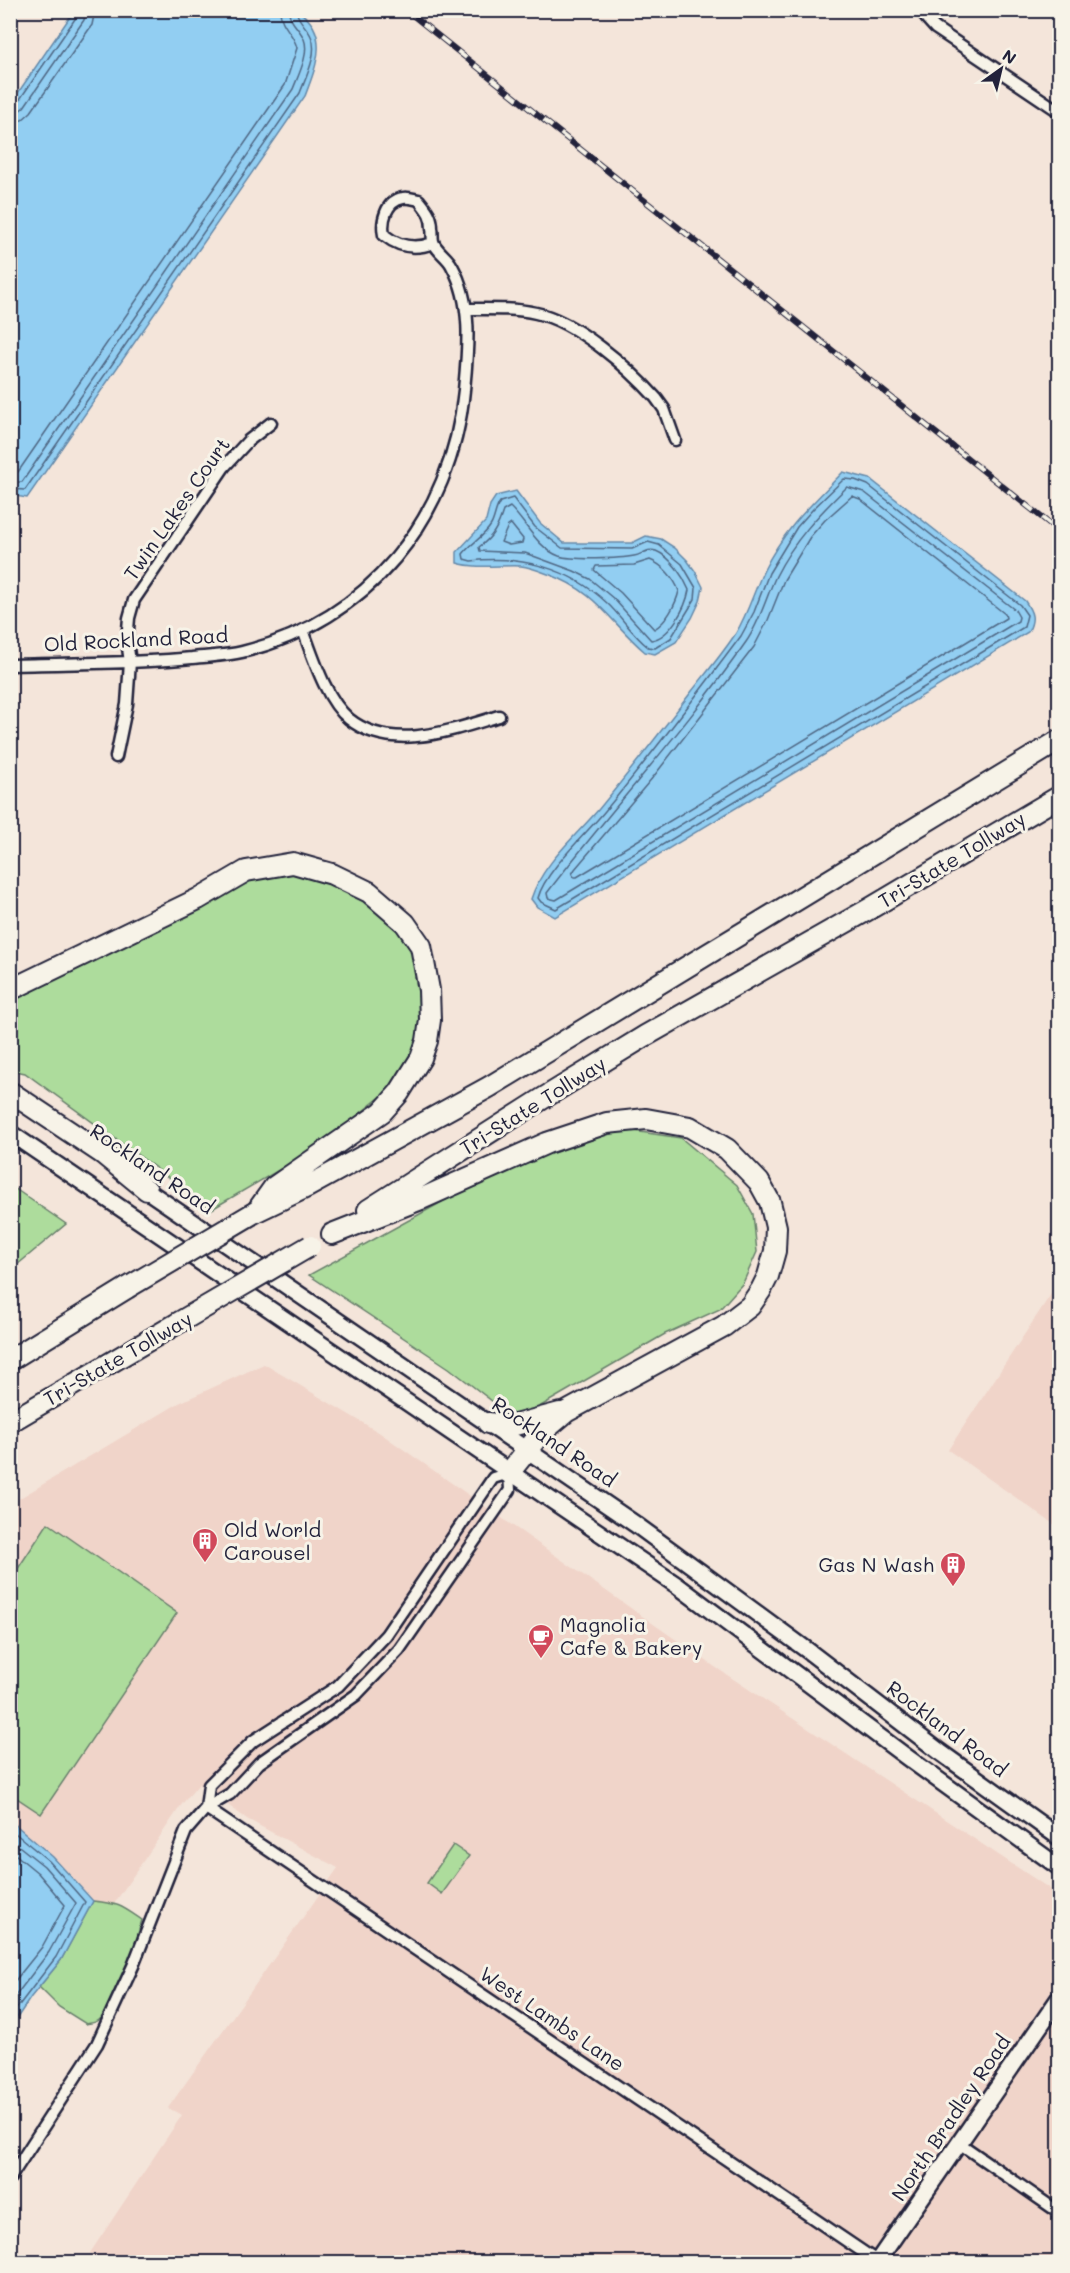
<svg xmlns="http://www.w3.org/2000/svg" width="1070" height="2273" font-family="Mali,sans-serif">
	<style>
		.built { fill: #f0d4c9 }
		.green { fill: #addc9c; stroke: #687f6c; stroke-width: 1.5 }
		.water { fill: #92cef2; stroke: #6589a9; stroke-width: 1.5 }
		.lines { fill: none; stroke-linecap: round; stroke-linejoin: round }
		.shore { stroke: #4f6784; stroke-width: 1.5 }
		.street-casing { stroke: #22223b; stroke-width: 15 }
		.secondary-casing { stroke: #22223b; stroke-width: 20 }
		.highway-casing { stroke: #22223b; stroke-width: 24 }
		.street { stroke: #f7f3e8; stroke-width: 10 }
		.secondary { stroke: #f7f3e8; stroke-width: 15 }
		.highway { stroke: #f7f3e8; stroke-width: 20 }
		.rail-casing { stroke: #22223b; stroke-width: 6 }
		.rail { stroke: #f7f3e8; stroke-width: 4; stroke-dasharray: 11; stroke-linecap: butt }
		.highway-bridge-casing { stroke: #22223b; stroke-width: 24; stroke-linecap: butt }
		.highway-bridge { stroke: #f7f3e8; stroke-width: 20 }
		.labels { text-anchor: middle; stroke-width: 6; stroke-linejoin: round; paint-order: stroke }
		.street-label { font-size: 20px; fill: #22223b; stroke: #f7f3e8 }
		.poi-label { font-size: 20px; fill: #22223b; stroke: #f7f3e8; text-anchor: start }
	</style>
	<rect width="100%" height="100%" fill="#f4e5da"/>
	<filter id="ink" filterUnits="userSpaceOnUse"><feTurbulence type="fractalNoise" baseFrequency=".0167" numOctaves="2"/><feDisplacementMap in="SourceGraphic" scale="12" xChannelSelector="R" yChannelSelector="G"/><feConvolveMatrix kernelMatrix="1 2 1 2 8 2 1 2 1" color-interpolation-filters="sRGB"/></filter>
	<g filter="url(#ink)">
		<path class="built" d="M 1059,1282 L 1059,1528 L 948,1450 Z
			M 264,1364 L 380,1433 L 715,1667 L 1059,1895 L 1059,2262 L 414,2262 L 399,2253 L 391,2262 L 104,2262 L 90,2253 L 182,2115 L 168,2108 L 338,1868 L 247,1819 L 199,1784 L 182,1804 L 114,1904 L 93,1901 L 53,1857 L 11,1821 L 10,1504 L 179,1403 Z"/>
		<path class="green" d="M 292,867 L 345,883 L 421,950 L 422,1036 L 399,1082 L 318,1147 L 212,1209 L 25,1073 L 11,1070 L 10,990 L 251,875 Z
			M 620,1129 L 681,1138 L 737,1185 L 753,1214 L 757,1252 L 743,1283 L 720,1309 L 665,1334 L 534,1410 L 517,1415 L 505,1411 L 449,1368 L 309,1275 L 451,1197 L 559,1149 Z
			M 11,1186 L 66,1224 L 11,1270 Z
			M 48,1523 L 177,1613 L 41,1814 L 11,1794 L 11,1579 Z
			M 453,1845 L 469,1856 L 442,1894 L 427,1883 Z
			M 93,1901 C 120,1904 120,1905 142,1920 C 133,1949 123,2000 99,2020 C 96,2023 90,2023 86,2024 L 59,2007 L 39,1987 L 61,1960 Z"/>
		<path class="water" d="M 74,11 L 298,11 C 331,32 316,67 305,96 L 27,498 L 10,495 L 11,103 Z
			M 843,472 L 870,479 L 1025,601 C 1033,613 1035,619 1028,632 L 555,917 L 537,907 L 531,899 C 542,864 576,836 599,809 C 631,770 662,730 692,691 C 707,672 723,653 736,633 C 748,613 754,591 764,570 C 784,529 812,504 843,472 Z
			M 516,491 L 540,523 L 564,543 L 632,543 L 646,536 L 661,539 L 675,548 L 687,560 L 695,571 L 703,587 L 700,601 L 692,618 L 676,642 L 655,654 L 645,652 C 609,621 598,592 548,574 C 540,571 530,567 521,566 C 500,565 477,569 457,563 L 457,552 L 486,521 L 490,505 L 496,496 Z
			M 11,1821 L 53,1857 L 93,1901 L 61,1960 L 31,1997 L 11,2027 Z"/>
		<g class="lines">
			<path class="shore" d="M 10,105 L 18,102 L 77,16 L 79,10
				M 10,113 L 18,112 L 24,107 L 84,20 L 86,10
				M 10,122 L 22,120 L 31,112 L 92,25 L 95,10
				M 10,473 L 18,472 L 285,85 L 297,48 C 294,33 280,26 280,10
				M 844,479 L 855,480 L 868,485 L 1020,605 L 1027,615 L 1024,627 L 556,909 L 541,902 L 538,898 C 545,871 587,833 605,811 C 652,754 697,695 741,636 L 754,612 L 769,573 L 797,527 L 813,509 Z
				M 10,482 L 22,482 L 293,89 C 298,76 310,53 304,39 C 300,28 289,23 289,10
				M 847,487 L 864,492 L 1015,610 L 1019,617 L 1018,621 L 556,900 L 548,898 L 547,893 C 612,808 685,730 746,642 C 760,622 766,597 776,576 C 794,540 819,514 847,487 Z
				M 10,489 L 25,490 L 300,93 C 306,77 319,52 311,36 C 307,27 297,20 296,10
				M 852,496 L 860,499 L 1005,614 L 1006,618 L 577,877 L 574,877 L 572,874 L 575,869 L 654,776 L 754,647 L 768,620 L 784,580 L 810,537 L 825,520 Z
				M 513,498 L 535,527 L 562,548 L 632,549 L 648,542 L 659,545 L 682,564 L 696,588 L 695,599 L 671,638 L 655,648 L 648,647 C 632,634 621,616 607,603 C 570,568 520,555 471,561 L 464,559 L 463,554 C 471,543 484,537 491,525 C 495,518 495,509 500,502 Z
				M 510,507 C 525,521 537,548 559,556 C 571,560 620,559 634,556 C 642,555 647,548 656,551 C 671,557 683,576 689,590 C 686,607 670,638 651,640 L 614,599 L 590,579 L 574,571 L 525,553 L 480,551 L 479,547 C 493,537 498,527 503,511 Z
				M 511,524 L 523,539 L 522,543 L 509,545 L 501,542 L 508,526 Z
				M 650,560 C 663,565 674,578 679,591 C 676,604 666,623 654,629 L 621,593 L 594,570 L 596,566 L 634,565 Z
				M 10,1829 L 49,1861 L 85,1902 L 56,1957 L 10,2017
				M 10,1839 L 44,1866 L 76,1903 L 49,1952 L 10,2003
				M 10,1850 L 38,1873 L 65,1905 L 42,1947 L 10,1987"/>
			<defs>
				<path id="street" d="M 925,10 L 926,18 L 935,28 L 1060,112
					M 466,309 C 490,309 513,308 536,313 C 576,321 629,368 656,398 L 664,409 L 675,440
					M 303,630 C 313,657 326,700 349,719 C 391,753 453,730 499,716
					M 10,665 C 71,663 132,664 192,658 C 208,656 226,656 242,652 C 368,621 452,519 464,390 C 468,349 473,304 452,266 C 448,257 435,250 433,241 C 432,237 433,232 432,228 C 432,215 426,209 419,200 C 414,199 408,197 403,198 C 386,201 381,221 384,235 C 399,247 415,250 433,243
					M 116,757 L 127,704 L 130,662 L 127,641 L 129,618 L 134,600 L 224,467 L 248,441 L 271,423
					M 509,1473 L 510,1490 L 399,1650 L 356,1695 L 259,1763 L 230,1794 L 206,1808 L 209,1785 L 253,1741 L 338,1686 L 386,1635 L 493,1478 Z
					M 959,2143 L 1060,2213
					M 10,2178 L 97,2044 L 133,1966 L 186,1831 L 206,1808 L 878,2262"/>
				<path id="secondary" d="M 10,1133 L 678,1586 L 908,1758 L 1060,1868
					M 139,1185 L 635,1524 L 807,1650 L 940,1752 L 1060,1838
					M 877,2262 L 1060,1997"/>
				<path id="highway" d="M 10,990 L 198,899 L 246,871 L 293,863 L 332,874 L 369,892 L 405,923 L 421,946 L 429,990 L 430,1020 L 427,1041 L 421,1058 L 399,1093 L 382,1112 L 274,1187 L 259,1208
					M 10,1092 L 103,1154 L 147,1190
					M 368,1210 L 542,1099 L 645,1036 L 871,908 L 1060,796
					M 257,1211 L 307,1187 L 489,1087 L 1060,740
					M 332,1234 L 421,1199 L 547,1143 L 607,1123 L 646,1119 L 690,1127 L 727,1149 L 759,1182 L 770,1202 L 776,1227 L 775,1251 L 768,1276 L 761,1290 L 750,1306 L 724,1326 L 566,1412 L 540,1434 L 509,1473
					M 10,1360 L 127,1288
					M 10,1422 L 178,1323
					M 488,1423 L 511,1426 L 560,1413"/>
			</defs>
			<use href="#street" class="street-casing"/>
			<use href="#secondary" class="secondary-casing"/>
			<use href="#highway" class="highway-casing"/>
			<use href="#street" class="street"/>
			<use href="#secondary" class="secondary"/>
			<use href="#highway" class="highway"/>
			<defs>
				<path id="rail" d="M 406,10 L 1060,532"/>
			</defs>
			<use href="#rail" class="rail-casing"/>
			<use href="#rail" class="rail"/>
			<defs>
				<path id="highway-bridge" d="M 127,1288 L 257,1211
					M 178,1323 L 310,1246"/>
			</defs>
			<use href="#highway-bridge" class="highway-bridge-casing"/>
			<use href="#highway-bridge" class="highway-bridge"/>
		</g>
	</g>
	<defs>
		<symbol id="building-pin" viewBox="-11 -11 22 30"><path d="M0 17L-7.5 6A9.5 9.5 0 1 1 7.5 6Z" fill="#d1495b" stroke="#f7f3e8"/><path d="M-4-6H4V6H1V3H-1V6H-4ZM-2.5-4.3h1.7v1.8h-1.7ZM.8-4.3h1.7v1.8H.8ZM-2.5-1h1.7V.8h-1.7ZM.8-1h1.7V.8H.8Z" fill="#fff"/></symbol>
		<symbol id="cafe-pin" viewBox="-11 -11 22 30"><path d="M0 17L-7.5 6A9.5 9.5 0 1 1 7.5 6Z" fill="#d1495b" stroke="#f7f3e8"/><path d="M-5.5-4.5H6V0H3Q3 3.5 0 3.5H-2.5Q-5.5 3.5-5.5 0ZM3-3.2v2h1.7v-2ZM-6 4.5H4V6H-6Z" fill="#fff"/></symbol>
	</defs>
	<g fill-rule="evenodd">
		<use href="#building-pin" x="190" y="1526" width="30" height="40"/>
		<use href="#building-pin" x="938" y="1550" width="30" height="40"/>
		<use href="#cafe-pin" x="526" y="1622" width="30" height="40"/>
	</g>
	<g class="labels">
		<g class="street-label">
			<text transform="translate(177 509) rotate(-55)" y="7">Twin Lakes Court</text>
			<text transform="translate(136 640) rotate(-3)" y="7">Old Rockland Road</text>
			<text transform="translate(952 860) rotate(-31)" y="7">Tri-State Tollway</text>
			<text transform="translate(533 1106) rotate(-32)" y="7">Tri-State Tollway</text>
			<text transform="translate(152 1169) rotate(34)" y="7">Rockland Road</text>
			<text transform="translate(118 1359) rotate(-30)" y="7">Tri-State Tollway</text>
			<text transform="translate(554 1442) rotate(34)" y="7">Rockland Road</text>
			<text transform="translate(947 1729) rotate(37)" y="7">Rockland Road</text>
			<text transform="translate(552 2019) rotate(34)" y="7">West Lambs Lane</text>
			<text transform="translate(951 2118) rotate(-56)" y="7">North Bradley Road</text>
		</g>
		<g class="poi-label">
			<text x="224" y="1537">Old World<tspan x="224" dy="23">Carousel</tspan></text>
			<text x="934" y="1572" text-anchor="end">Gas N Wash</text>
			<text x="560" y="1632">Magnolia<tspan x="560" dy="23">Cafe &amp; Bakery</tspan></text>
		</g>
	</g>
	<rect width="1070" height="2273" fill="none" stroke="#f7f3e8" stroke-width="36"/>
	<rect x="18" y="18" width="1034" height="2237" fill="none" stroke="#22223b" stroke-width="2" filter="url(#ink)"/>
	<g transform="translate(1001 69) rotate(34)" stroke="#f7f3e8" stroke-width="4.5" paint-order="stroke">
	<path d="M0-4.5L10 22L0 15L-10 22Z" fill="#22223b"/>
	<text y="-9" font-size="16" font-weight="bold" text-anchor="middle" fill="#22223b">N</text>
	</g>
</svg>
